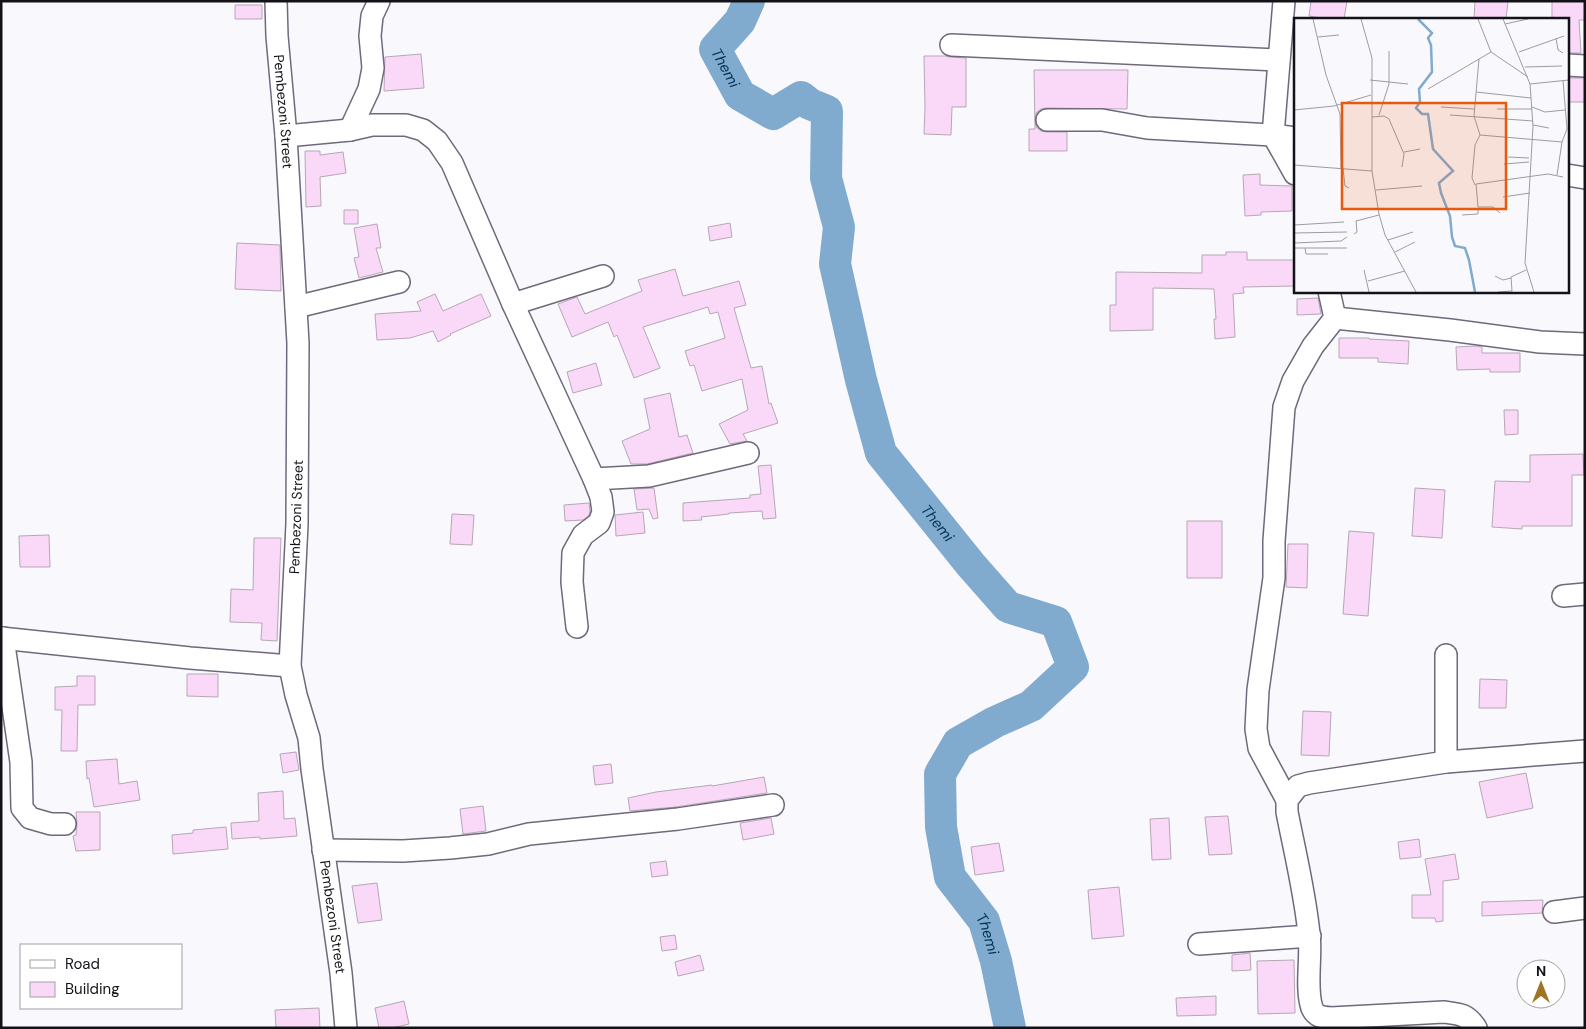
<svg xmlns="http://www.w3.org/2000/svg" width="1586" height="1029" font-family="'DM Sans',sans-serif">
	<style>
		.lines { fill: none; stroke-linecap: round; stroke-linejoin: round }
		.river { stroke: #81aacf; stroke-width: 32 }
		.building { fill: #fad8f8; stroke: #b7a7b6 }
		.minor-casing { stroke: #6f697b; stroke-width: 24 }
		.minor { stroke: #fff; stroke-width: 21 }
		.labels { text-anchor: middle; stroke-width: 5; stroke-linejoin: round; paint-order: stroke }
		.street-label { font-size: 14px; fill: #141219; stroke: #fff }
		.water-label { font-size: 15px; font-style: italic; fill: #013457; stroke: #fff }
		.inset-river { fill: none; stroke: #81aacf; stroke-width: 2.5 }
		.inset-road { fill: none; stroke: #9d9ca1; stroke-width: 1 }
		.view { fill: #e8590c; fill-opacity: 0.15; stroke: #e8590c; stroke-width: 2.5 }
		.inset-edge { fill: none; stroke: #141219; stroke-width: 2.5 }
	</style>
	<rect width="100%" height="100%" fill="#f9f8fc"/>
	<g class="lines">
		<path class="river" id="s1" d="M 749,1 L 740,21 L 715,49 L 740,95 L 773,114 L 801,97 L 810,104 L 827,111 L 826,178 L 839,227 L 835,264 L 861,380 L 881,453 L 971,565 L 1008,607 L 1056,622 L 1073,667 L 1031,706 L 995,722 L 958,743 L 940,774 L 941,827 L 950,877 L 984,921 L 996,961 L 1010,1028"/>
	</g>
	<path class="building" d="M 1311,1 L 1347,1 L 1344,19 L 1327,19 L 1309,16 Z
		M 1475,1 L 1508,1 L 1506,19 L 1474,19 Z
		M 1552,1 L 1585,1 L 1585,20 L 1579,20 L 1581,53 L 1567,53 L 1567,19 L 1552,19 Z
		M 235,5 L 262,5 L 262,19 L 235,19 Z
		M 421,54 L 424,88 L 384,91 L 385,57 Z
		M 924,56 L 945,56 L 950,57 L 966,58 L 966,107 L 952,107 L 951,135 L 924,134 L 925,107 Z
		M 1034,70 L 1128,70 L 1127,109 L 1047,108 L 1041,109 L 1036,113 L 1035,120 L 1036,127 L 1041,131 L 1047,132 L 1067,132 L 1067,151 L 1029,151 L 1029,129 L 1035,129 Z
		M 1567,78 L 1585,78 L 1585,102 L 1567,102 Z
		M 305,151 L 320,151 L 320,155 L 343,152 L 346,173 L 320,177 L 321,206 L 306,207 Z
		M 1260,174 L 1260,185 L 1292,186 L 1292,211 L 1261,212 L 1261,215 L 1245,216 L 1243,175 Z
		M 344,210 L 358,210 L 358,224 L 344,224 Z
		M 730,223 L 732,237 L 710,241 L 708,227 Z
		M 377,224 L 381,248 L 376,248 L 383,272 L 359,278 L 354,258 L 359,257 L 354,228 Z
		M 237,243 L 280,245 L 281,291 L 235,289 Z
		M 1226,252 L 1247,252 L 1247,260 L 1295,260 L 1295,286 L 1243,287 L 1244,293 L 1233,294 L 1235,337 L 1215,339 L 1214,319 L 1216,319 L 1214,289 L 1153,288 L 1153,330 L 1110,331 L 1110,305 L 1116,305 L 1116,272 L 1202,273 L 1202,255 L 1226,255 Z
		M 675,269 L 683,296 L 739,281 L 746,305 L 734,308 L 751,368 L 762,366 L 769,404 L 771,403 L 778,423 L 743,434 L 747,441 L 730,444 L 719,424 L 748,410 L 742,379 L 702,391 L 694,365 L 690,366 L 685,351 L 725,338 L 718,312 L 710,314 L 708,307 L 643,327 L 660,368 L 634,378 L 617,335 L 614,337 L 608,322 L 572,337 L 558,304 L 577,297 L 585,314 L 642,291 L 638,280 Z
		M 435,294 L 443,311 L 481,294 L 491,316 L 450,334 L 451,335 L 438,342 L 433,331 L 410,338 L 377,340 L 375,314 L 421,311 L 417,302 Z
		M 1318,298 L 1321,314 L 1297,315 L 1297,299 Z
		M 1339,338 L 1369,338 L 1369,339 L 1409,341 L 1408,364 L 1378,362 L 1378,358 L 1339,358 Z
		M 1476,346 L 1482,347 L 1482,353 L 1520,353 L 1520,372 L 1490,372 L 1490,369 L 1457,370 L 1456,347 Z
		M 596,363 L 602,385 L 573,393 L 567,372 Z
		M 670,393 L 679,437 L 687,435 L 693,453 L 647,464 L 631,464 L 622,441 L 650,429 L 644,399 Z
		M 1504,410 L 1518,410 L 1518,434 L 1505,435 Z
		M 1583,454 L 1584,475 L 1572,475 L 1572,526 L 1522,526 L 1522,529 L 1492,527 L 1495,481 L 1530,482 L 1530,455 Z
		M 771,465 L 776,518 L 763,519 L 762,511 L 729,513 L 729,514 L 701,517 L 702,520 L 683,521 L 683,503 L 750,498 L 750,495 L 761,494 L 758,466 Z
		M 654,488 L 658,518 L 653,519 L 649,509 L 637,510 L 634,489 Z
		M 1415,488 L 1445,490 L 1442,538 L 1412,536 Z
		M 589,503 L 590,511 L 589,515 L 583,520 L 565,521 L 564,505 Z
		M 643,512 L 645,533 L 616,536 L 615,515 Z
		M 452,514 L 474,515 L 472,545 L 450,544 Z
		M 1187,521 L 1222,521 L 1222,578 L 1187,578 Z
		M 1349,531 L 1374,533 L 1368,616 L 1343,614 Z
		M 49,535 L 50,567 L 20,567 L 19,536 Z
		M 254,538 L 281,538 L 277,641 L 261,640 L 262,623 L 230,622 L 231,589 L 253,590 Z
		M 1288,544 L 1308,544 L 1307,588 L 1286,587 Z
		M 187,674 L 218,674 L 218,697 L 187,696 Z
		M 77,676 L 95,676 L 95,705 L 78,705 L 77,751 L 61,751 L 62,710 L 55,710 L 55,687 L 77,686 Z
		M 1480,679 L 1507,680 L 1506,708 L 1479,708 Z
		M 1303,711 L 1331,712 L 1329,756 L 1301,755 Z
		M 296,752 L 299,770 L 283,773 L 280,754 Z
		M 117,759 L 119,784 L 137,781 L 140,800 L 94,807 L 89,778 L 87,779 L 86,761 Z
		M 611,764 L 613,783 L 595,785 L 593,766 Z
		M 1526,773 L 1533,808 L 1487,818 L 1479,782 Z
		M 764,777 L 767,793 L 676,807 L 630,811 L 628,798 L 656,792 L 712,785 L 712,786 Z
		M 283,791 L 284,819 L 295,818 L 297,836 L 260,839 L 260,837 L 232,839 L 231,823 L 259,821 L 258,793 Z
		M 483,806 L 486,831 L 463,834 L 460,809 Z
		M 76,812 L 100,812 L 100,850 L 76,851 L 73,836 L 76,835 L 77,824 Z
		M 1228,816 L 1232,854 L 1209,855 L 1205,817 Z
		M 771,818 L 774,834 L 743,840 L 740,823 Z
		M 1169,818 L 1171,859 L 1152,860 L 1150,819 Z
		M 226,827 L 228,849 L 173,854 L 172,835 L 193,833 L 193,830 Z
		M 1419,839 L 1421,857 L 1400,859 L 1398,842 Z
		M 999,843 L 1004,871 L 975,875 L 971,847 Z
		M 1455,854 L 1459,879 L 1443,881 L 1443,921 L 1436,922 L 1435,918 L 1412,918 L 1412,895 L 1431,895 L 1425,859 Z
		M 666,861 L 668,875 L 652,877 L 650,863 Z
		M 377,883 L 382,920 L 358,923 L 352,886 Z
		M 1119,887 L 1124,936 L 1092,939 L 1088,890 Z
		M 1543,900 L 1542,913 L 1482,916 L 1482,902 Z
		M 675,935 L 677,949 L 662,951 L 660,937 Z
		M 1250,953 L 1251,970 L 1232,971 L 1232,955 Z
		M 700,955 L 704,970 L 678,976 L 675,962 Z
		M 1294,960 L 1295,1013 L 1258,1014 L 1257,961 Z
		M 1216,996 L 1216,1015 L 1177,1016 L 1176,998 Z
		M 404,1001 L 409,1024 L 392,1028 L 379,1028 L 375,1008 Z
		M 319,1008 L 320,1028 L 276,1028 L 275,1010 Z"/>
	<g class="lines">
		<defs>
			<g id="minor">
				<path id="s2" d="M 276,1 L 277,36 L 286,136 L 298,343 L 297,524 L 290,666 L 296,695 L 309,738 L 312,769 L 341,973 L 346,1028"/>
				<path d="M 1284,1 L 1273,135 L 1295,174"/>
				<path d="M 951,45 L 1279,60"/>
				<path d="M 1567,65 L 1585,66"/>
				<path d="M 1047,120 L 1102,120 L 1147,128 L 1273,135 L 1295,138"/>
				<path d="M 350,130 L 369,89 L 373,68 L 370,36 L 372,16 L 379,1"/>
				<path d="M 286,136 L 350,130 L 372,125 L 406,125 L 423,130 L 437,141 L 452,163 L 513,304 L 594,479 L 601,497 L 603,512 L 599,523 L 583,535 L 573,553 L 572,582 L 577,627"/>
				<path d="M 1567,175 L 1585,178"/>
				<path d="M 1329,291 L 1335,318"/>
				<path d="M 513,304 L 603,276"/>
				<path d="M 296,307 L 399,282"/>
				<path d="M 1335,318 L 1450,330 L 1540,342 L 1585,344"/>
				<path d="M 594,479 L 649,476 L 748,453"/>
				<path d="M 1563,596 L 1585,594"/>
				<path d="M 1,638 L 190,658 L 290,666"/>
				<path d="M 3,638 L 21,762 L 22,808 L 30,818 L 51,824 L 65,824"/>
				<path d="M 1446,655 L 1446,762"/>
				<path d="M 1287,800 L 1259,748 L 1256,729 L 1258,690 L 1274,578 L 1274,541 L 1284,407 L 1293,381 L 1313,346 L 1335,318"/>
				<path d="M 323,850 L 403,851 L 450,848 L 488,844 L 529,834 L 678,819 L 773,805"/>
				<path d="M 1554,912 L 1585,908"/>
				<path d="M 1199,944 L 1310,936"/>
				<path d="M 1476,1028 C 1467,1014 1460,1014 1444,1012 L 1331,1018 C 1322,1017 1316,1017 1312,1008 C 1305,988 1312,956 1309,934 C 1305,893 1295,853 1287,812 L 1287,800 L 1298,786 L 1309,783 L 1446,762 L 1585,751"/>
			</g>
		</defs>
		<use href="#minor" class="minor-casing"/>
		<use href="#minor" class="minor"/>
	</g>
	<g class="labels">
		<g class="street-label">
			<text dy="5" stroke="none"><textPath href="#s2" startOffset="111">Pembezoni Street</textPath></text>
			<text transform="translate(296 517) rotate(-88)" y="5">Pembezoni Street</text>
			<text dy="5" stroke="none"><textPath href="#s2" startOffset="921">Pembezoni Street</textPath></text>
		</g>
		<g class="water-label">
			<text dy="5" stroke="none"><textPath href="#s1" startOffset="81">Themi</textPath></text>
			<text dy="5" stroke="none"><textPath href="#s1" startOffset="652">Themi</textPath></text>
			<text dy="5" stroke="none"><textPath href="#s1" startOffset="1208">Themi</textPath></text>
		</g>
	</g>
	<g transform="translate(1294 18)">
		<rect width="275" height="275" fill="#f9f8fc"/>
		<path class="inset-river" d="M 124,1 L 138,15 L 134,20 L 137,27 L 138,54 L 125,71 L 126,84 L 122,90 L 128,96 L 134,96 L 139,131 L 159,153 L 145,165 L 147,175 L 156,198 L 158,219 L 161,228 L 171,230 L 175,242 L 181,274"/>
		<path class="inset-road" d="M 19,1 L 32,57 L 46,96 L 47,150M 67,1 L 78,40 L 78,153 L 85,196 L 91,217 L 122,274M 184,1 L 197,34 L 234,59M 209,1 L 236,66 L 239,108 L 231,245 L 240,274M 211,6 L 234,1M 24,19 L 45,17M 262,20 L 264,32 L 269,35M 225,34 L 270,18M 231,49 L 268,48M 76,62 L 114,66M 236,66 L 275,62M 134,71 L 197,34M 182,74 L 237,80M 147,89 L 180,91M 238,89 L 251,94 L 271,92M 203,91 L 238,91M 0,92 L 40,88 L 77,77M 85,97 L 95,66 L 95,33M 156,97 L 239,103M 78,99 L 90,98 L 95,101 L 110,136 L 108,149M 239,107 L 255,110M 186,117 L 268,124M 110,134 L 126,131M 214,139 L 235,140M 210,146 L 235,144M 0,147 L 78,153M 49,150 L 51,168 L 55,170M 263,157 L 268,124 L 273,111 L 269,62M 181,167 L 178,160 L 181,127 L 186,117 L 180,98 L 185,41M 82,172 L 128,168M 0,173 L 0,197M 209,179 L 236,175M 206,195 L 199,189 L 184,189 L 182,166 L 254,156 L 269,159M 168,197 L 184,196 L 184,190M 0,207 L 50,204M 0,215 L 53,214M 60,216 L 63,214 L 62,203 L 85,197M 94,222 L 119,214M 0,225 L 47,223 L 53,219M 0,230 L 53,230M 11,230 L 12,236 L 34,236M 101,234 L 121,224M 70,252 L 75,274M 201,258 L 209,262 L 217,260M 74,263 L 111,253M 204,274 L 218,273 L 217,259 L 232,252"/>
		<path class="view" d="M 48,85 L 212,85 L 212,191 L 48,191 Z"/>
		<rect width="275" height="275" class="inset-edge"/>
	</g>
	<rect width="1586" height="1029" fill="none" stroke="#141219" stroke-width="5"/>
	<rect x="20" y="944" width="162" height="65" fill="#ffffff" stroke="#a1a0a3"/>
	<rect x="30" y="960" width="25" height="8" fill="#ffffff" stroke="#a1a0a3"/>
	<text x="65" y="969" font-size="15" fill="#141219">Road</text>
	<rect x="30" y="982" width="25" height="15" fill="#fad8f8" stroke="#a1a0a3"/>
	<text x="65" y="994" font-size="15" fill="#141219">Building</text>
	<g transform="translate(1541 984)"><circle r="24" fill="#ffffff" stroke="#a1a0a3"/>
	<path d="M0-4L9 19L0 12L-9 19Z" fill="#a07425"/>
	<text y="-8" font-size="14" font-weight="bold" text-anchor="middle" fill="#141219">N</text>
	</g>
</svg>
